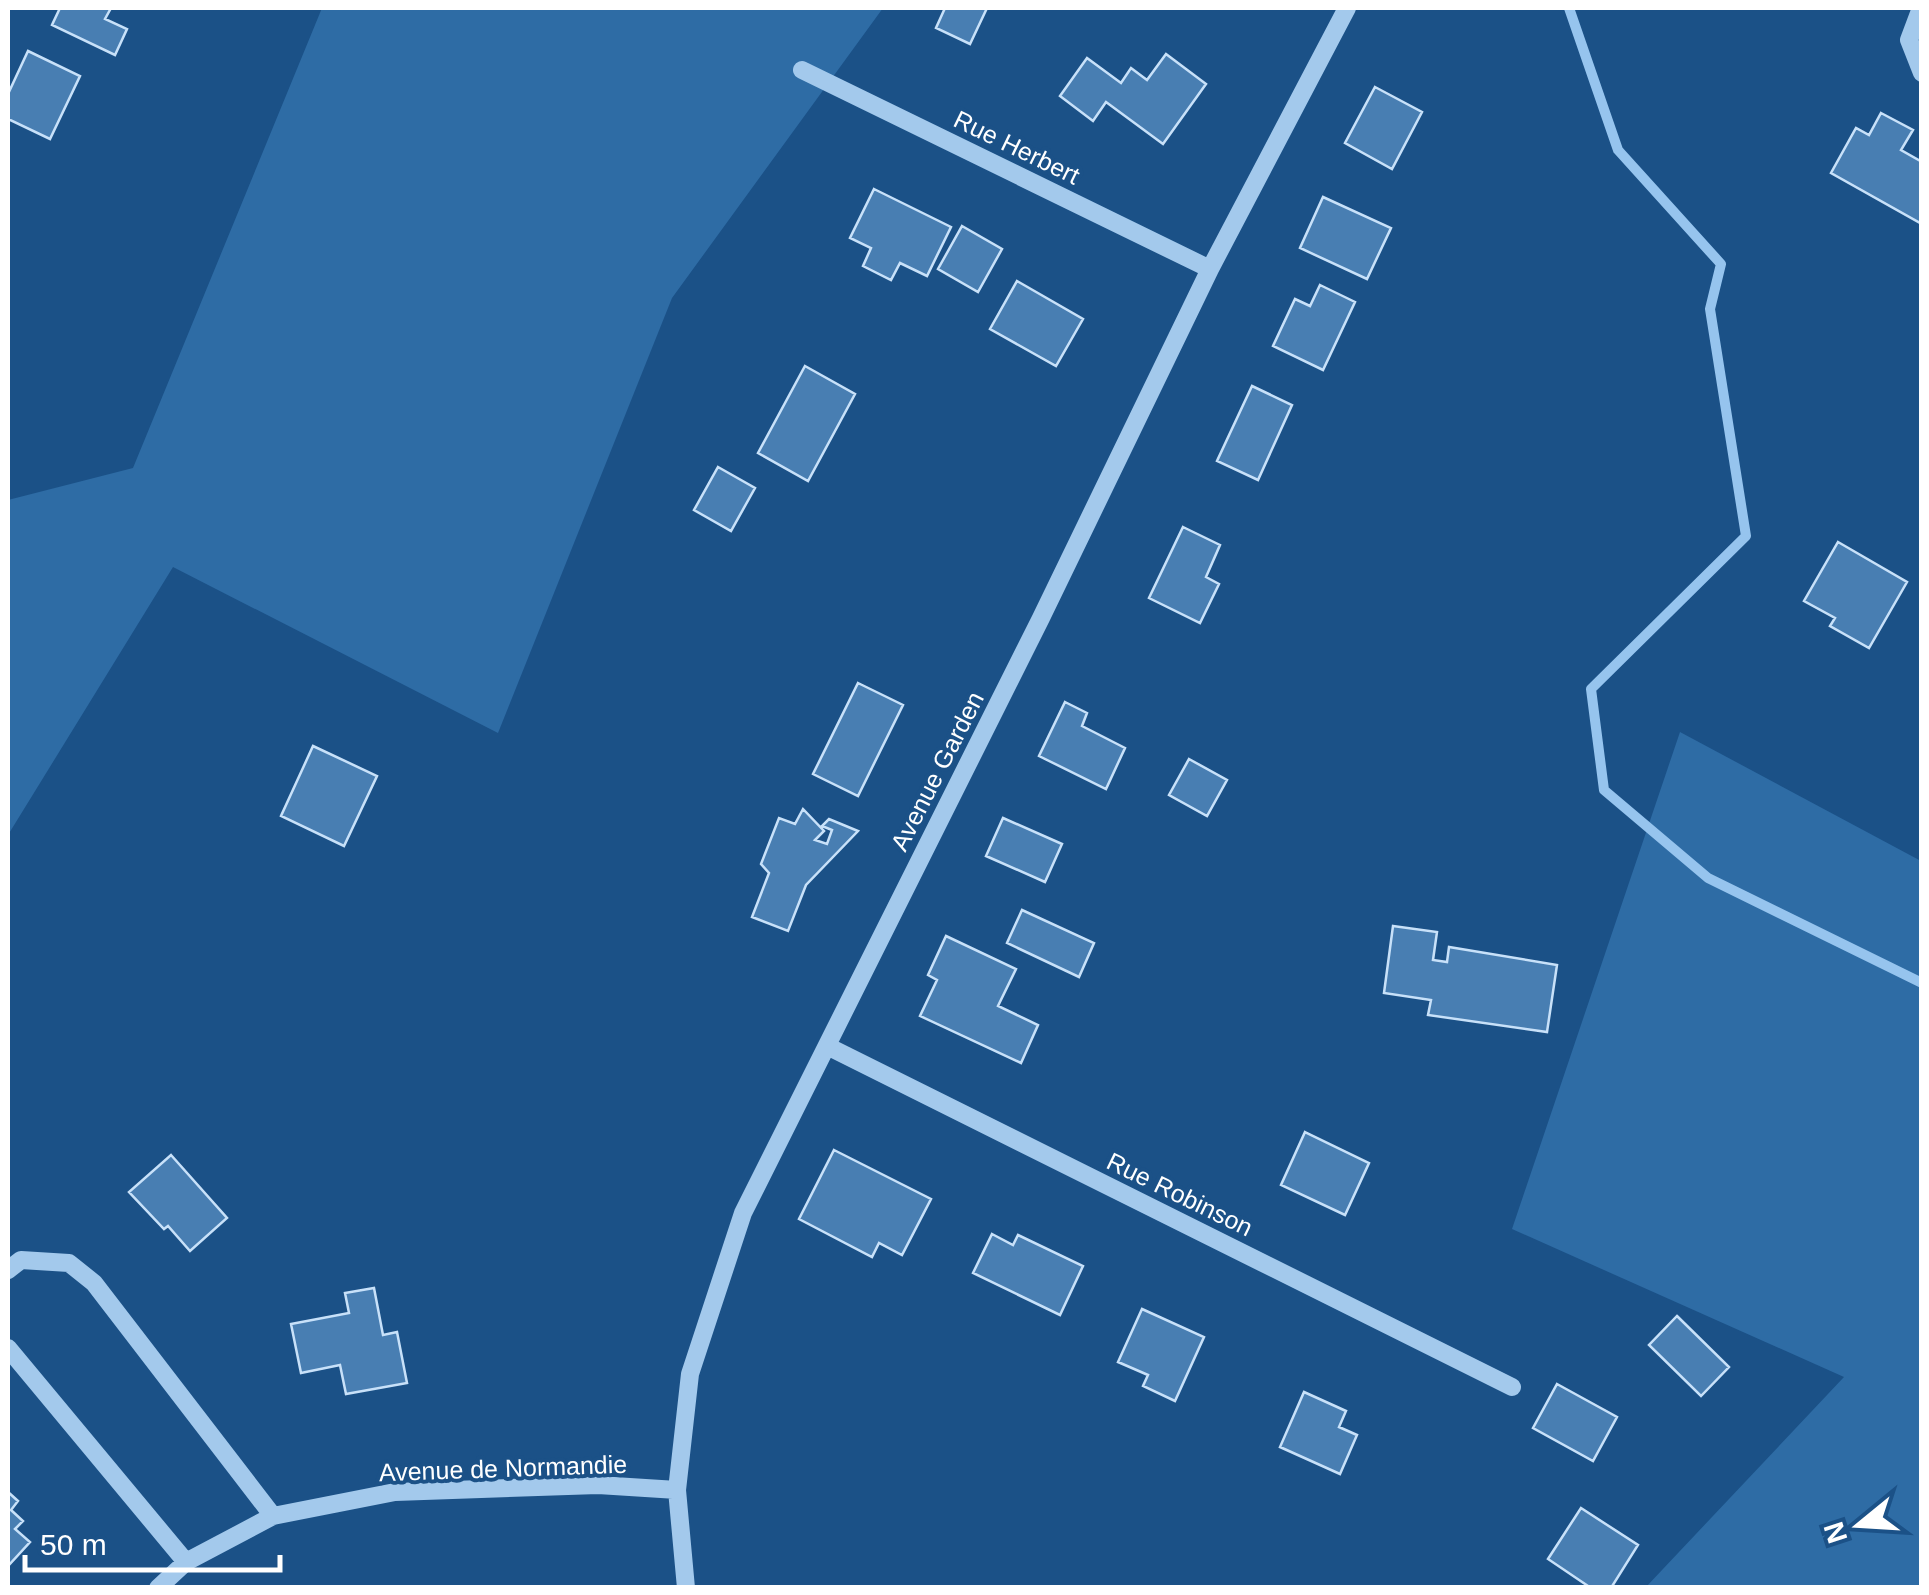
<svg xmlns="http://www.w3.org/2000/svg" width="1929" height="1595" font-family="Arial,sans-serif">
	<style>
		.green { fill: #2e6ca5 }
		.lines { fill: none; stroke-linecap: round; stroke-linejoin: round }
		.stream { stroke: #96c4ee; stroke-width: 10 }
		.building { fill: #487eb2; stroke: #c8e1f9; stroke-width: 2.5 }
		.minor { stroke: #a3c9ec; stroke-width: 18 }
		.labels { text-anchor: middle; stroke-width: 8; stroke-linejoin: round; paint-order: stroke }
		.street-label { font-size: 25px; fill: #fff; stroke: #1b5187 }
	</style>
	<rect width="100%" height="100%" fill="#1b5187"/>
	<path class="green" d="M 322,8 L 883,8 L 672,298 L 498,733 L 173,567 L 8,835 L 8,500 L 133,468 Z
		M 1680,732 L 1921,861 L 1921,1587 L 1646,1587 L 1844,1377 L 1512,1229 Z"/>
	<g class="lines">
		<path class="stream" d="M 1569,8 L 1618,150 L 1721,264 L 1710,309 L 1746,536 L 1591,689 L 1604,790 L 1708,878 L 1922,983"/>
	</g>
	<path class="building" d="M 60,8 L 111,8 L 105,19 L 127,29 L 115,55 L 52,25 Z
		M 945,8 L 987,8 L 970,44 L 936,28 Z
		M 28,51 L 80,76 L 50,139 L 8,119 L 8,94 Z
		M 1166,54 L 1206,84 L 1163,144 L 1106,102 L 1093,121 L 1060,96 L 1087,58 L 1121,83 L 1131,68 L 1147,80 Z
		M 1375,87 L 1422,112 L 1392,169 L 1345,143 Z
		M 1881,113 L 1913,130 L 1901,150 L 1922,162 L 1922,224 L 1831,173 L 1856,128 L 1869,135 Z
		M 874,189 L 951,227 L 927,276 L 900,263 L 891,280 L 863,266 L 871,248 L 850,238 Z
		M 1323,197 L 1391,228 L 1367,279 L 1300,248 Z
		M 962,226 L 1002,249 L 978,292 L 938,269 Z
		M 1017,281 L 1083,319 L 1056,366 L 990,329 Z
		M 1320,285 L 1355,302 L 1323,370 L 1273,346 L 1295,299 L 1310,306 Z
		M 805,366 L 855,394 L 808,481 L 758,453 Z
		M 1252,386 L 1292,405 L 1258,480 L 1217,461 Z
		M 718,467 L 755,488 L 731,531 L 694,510 Z
		M 1183,527 L 1220,545 L 1206,577 L 1219,584 L 1200,623 L 1149,598 Z
		M 1838,542 L 1907,582 L 1869,648 L 1830,626 L 1835,618 L 1804,601 Z
		M 858,683 L 903,705 L 858,796 L 813,774 Z
		M 1065,702 L 1087,713 L 1082,726 L 1125,748 L 1106,789 L 1039,756 Z
		M 313,746 L 377,776 L 344,846 L 281,816 Z
		M 1189,759 L 1227,780 L 1207,816 L 1169,795 Z
		M 803,809 L 824,831 L 815,840 L 827,844 L 832,830 L 822,826 L 829,819 L 858,831 L 806,885 L 788,931 L 752,917 L 769,873 L 761,864 L 779,818 L 795,824 Z
		M 1003,818 L 1062,844 L 1045,882 L 986,856 Z
		M 1022,910 L 1094,943 L 1079,977 L 1007,943 Z
		M 1393,926 L 1437,932 L 1433,960 L 1447,962 L 1449,947 L 1557,965 L 1547,1032 L 1428,1015 L 1431,1000 L 1384,993 Z
		M 946,936 L 1016,969 L 998,1006 L 1038,1025 L 1021,1063 L 920,1016 L 937,980 L 928,975 Z
		M 1305,1132 L 1369,1163 L 1345,1215 L 1281,1185 Z
		M 834,1150 L 931,1199 L 902,1255 L 879,1243 L 872,1257 L 799,1219 Z
		M 171,1155 L 227,1218 L 190,1251 L 168,1226 L 164,1229 L 129,1192 Z
		M 992,1234 L 1013,1245 L 1018,1235 L 1083,1266 L 1060,1315 L 973,1273 Z
		M 374,1288 L 383,1335 L 397,1332 L 407,1383 L 346,1394 L 340,1365 L 301,1373 L 291,1324 L 349,1313 L 345,1293 Z
		M 1142,1309 L 1204,1337 L 1175,1401 L 1143,1386 L 1148,1375 L 1118,1362 Z
		M 1677,1316 L 1729,1367 L 1701,1396 L 1649,1345 Z
		M 1557,1384 L 1617,1417 L 1593,1461 L 1533,1428 Z
		M 1304,1392 L 1346,1411 L 1339,1427 L 1357,1435 L 1340,1474 L 1280,1447 Z
		M 8,1492 L 18,1501 L 11,1510 L 23,1521 L 15,1529 L 30,1542 L 8,1566 Z
		M 1581,1508 L 1638,1545 L 1611,1588 L 1591,1588 L 1548,1559 Z"/>
	<g class="lines">
		<path class="minor" d="M 1921,8 L 1909,40 L 1922,73
			M 802,70 L 1210,269
			M 827,1046 L 1512,1387
			M 8,1270 L 21,1260 L 69,1263 L 94,1283 L 273,1516
			M 8,1348 L 186,1562
			M 158,1588 L 186,1562 L 273,1516 L 395,1492 L 598,1485 L 677,1490
			M 686,1588 L 677,1490 L 690,1374 L 743,1213 L 1041,618 L 1210,269 L 1347,8"/>
	</g>
	<g class="labels">
		<g class="street-label">
			<text transform="translate(1017 147) rotate(26)" y="9">Rue Herbert</text>
			<text transform="translate(937 771) rotate(-63)" y="9">Avenue Garden</text>
			<text transform="translate(1180 1194) rotate(26)" y="9">Rue Robinson</text>
			<text transform="translate(503 1468) rotate(-2)" y="9">Avenue de Normandie</text>
		</g>
	</g>
	<rect width="1929" height="1595" fill="none" stroke="#ffffff" stroke-width="20"/>
	<g transform="translate(1859 1525) rotate(252)" stroke="#1b5187" stroke-width="8" paint-order="stroke">
	<path d="M0-8L18 38L0 25L-18 38Z" fill="#ffffff"/>
	<text y="-15" font-size="28" font-weight="bold" text-anchor="middle" fill="#ffffff">N</text>
	</g>
	<path d="M25 1555v15h255v-15" fill="none" stroke="#ffffff" stroke-width="5"/>
	<text x="40" y="1555" font-size="30" fill="#ffffff" stroke="#1b5187" stroke-width="8" paint-order="stroke">50 m</text>
</svg>
